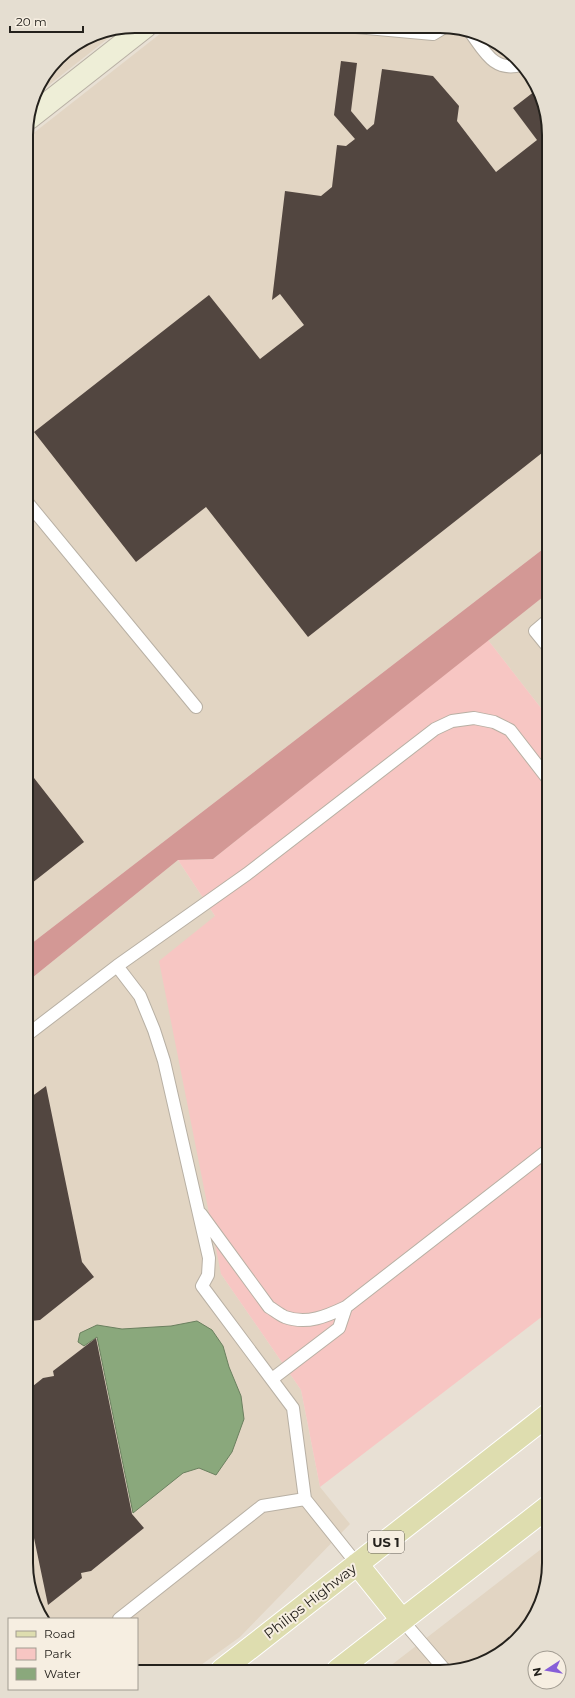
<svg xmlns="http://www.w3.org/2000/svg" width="575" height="1698" font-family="Montserrat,sans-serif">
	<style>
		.built { fill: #e2d5c3 }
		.green { fill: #f7c6c3 }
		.forest { fill: #d39895 }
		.water { fill: #8aa87c; stroke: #6b805f }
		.building { fill: #524640 }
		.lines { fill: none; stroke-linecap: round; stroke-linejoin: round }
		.lane-casing { stroke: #b8b0a4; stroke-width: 14 }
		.secondary-casing { stroke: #b8b0a4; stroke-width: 24 }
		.primary-casing { stroke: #fff; stroke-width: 24 }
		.lane { stroke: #fff; stroke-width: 12 }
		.secondary { stroke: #eeeed7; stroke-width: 22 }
		.primary { stroke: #deddaf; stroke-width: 22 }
		.labels { text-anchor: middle; stroke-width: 4; stroke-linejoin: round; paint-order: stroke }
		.shield { fill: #f6eee1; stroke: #635e57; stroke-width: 1 }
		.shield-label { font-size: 13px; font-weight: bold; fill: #24211c }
		.street-label { font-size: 14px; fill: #24211c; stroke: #f6eee1 }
		.rim { fill: none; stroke: #24211c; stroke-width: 2 }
	</style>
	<rect width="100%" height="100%" fill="#e8e0d4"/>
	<path class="built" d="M 170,26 L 462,28 L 517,58 L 547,114 L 547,546 L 27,947 L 26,139 Z
		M 120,29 L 35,96 L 37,87 L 63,53 L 93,34 Z
		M 548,593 L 548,717 L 488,640 Z
		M 178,860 L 215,916 L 221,1274 L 301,1390 L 320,1487 L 350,1524 L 240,1637 L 194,1670 L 137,1670 L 137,1619 L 47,1619 L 28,1584 L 27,982 Z
		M 549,1543 L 549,1570 L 541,1605 L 522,1635 L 494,1658 L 461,1670 L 385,1670 Z"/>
	<path class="green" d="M 488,640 L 548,717 L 548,1312 L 320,1487 L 301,1390 L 221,1274 L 159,961 L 215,916 L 178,860 L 213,859 Z"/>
	<path class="forest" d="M 547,546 L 548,593 L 213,859 L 178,860 L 27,982 L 27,947 Z"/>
	<path class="water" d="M 197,1321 L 212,1330 L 223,1346 L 229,1367 L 241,1396 L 244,1419 L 232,1452 L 216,1475 L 199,1468 L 183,1473 L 133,1513 L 97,1337 L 84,1346 L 78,1342 L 80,1333 L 97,1325 L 122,1329 L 171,1326 Z"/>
	<path class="building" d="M 341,61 L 357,63 L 351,111 L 367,130 L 374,124 L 382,69 L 433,76 L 459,106 L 457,121 L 496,172 L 537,140 L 513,108 L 535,91 L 547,114 L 547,449 L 308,637 L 206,507 L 136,562 L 34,432 L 209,295 L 260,359 L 304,325 L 280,294 L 272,300 L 285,191 L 321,196 L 332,187 L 337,145 L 346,146 L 355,139 L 334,115 Z
		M 27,769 L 84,842 L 27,887 Z
		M 46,1086 L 82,1262 L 94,1277 L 40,1320 L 31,1321 L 32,1327 L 28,1330 L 27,1100 Z
		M 96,1338 L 132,1514 L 144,1528 L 91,1571 L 81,1573 L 82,1578 L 48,1605 L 34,1538 L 28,1530 L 28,1517 L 30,1515 L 28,1505 L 28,1390 L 43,1378 L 54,1376 L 53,1371 Z"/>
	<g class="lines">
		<defs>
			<path id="lane" d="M 356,27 L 433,34 L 443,28
				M 471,33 C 485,52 494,72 521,65
				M 27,502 L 196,707
				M 548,620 L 535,631 L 548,647
				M 117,966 L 140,996 L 154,1030 L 164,1061 L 209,1258 L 208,1275 L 202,1286 L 293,1408 L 305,1499 L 357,1564
				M 27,1035 L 117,966 L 247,874 L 435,729 L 452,721 L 474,718 L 494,722 L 510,730 L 548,779
				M 201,1214 L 269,1307 C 274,1310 280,1315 285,1317 C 307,1325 327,1316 346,1307 L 548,1150
				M 272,1379 L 339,1328 L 346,1307
				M 119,1619 L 262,1506 L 305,1499
				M 402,1620 L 445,1670"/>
			<path id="secondary" d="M 29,118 L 146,26"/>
			<path id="primary" d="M 357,1564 L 402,1620
				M 222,1670 L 549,1414
				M 338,1670 L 549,1506"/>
		</defs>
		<use href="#lane" class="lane-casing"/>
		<use href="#secondary" class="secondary-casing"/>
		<use href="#primary" class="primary-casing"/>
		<use href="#lane" class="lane"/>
		<use href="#secondary" class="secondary"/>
		<use href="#primary" class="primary"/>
	</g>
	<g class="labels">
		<rect class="shield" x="368" y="1531" width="36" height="22" rx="3"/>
		<g class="shield-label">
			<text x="386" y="1547">US 1</text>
		</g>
		<g class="street-label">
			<text transform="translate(310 1601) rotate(-38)" y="5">Philips Highway</text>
		</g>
	</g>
	<path d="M0 0H575V1698H0ZM135 33H440A102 102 0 0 1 542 135V1563A102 102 0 0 1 440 1665H135A102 102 0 0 1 33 1563V135A102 102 0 0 1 135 33Z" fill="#e5ded1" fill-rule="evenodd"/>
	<path class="rim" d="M135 33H440A102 102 0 0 1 542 135V1563A102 102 0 0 1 440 1665H135A102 102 0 0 1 33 1563V135A102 102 0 0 1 135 33Z"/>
	<rect x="8" y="1618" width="130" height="72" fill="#f6eee1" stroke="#a29c92"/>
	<rect x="16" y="1631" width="20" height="6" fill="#deddaf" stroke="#a29c92"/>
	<text x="44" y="1638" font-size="12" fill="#24211c">Road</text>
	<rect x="16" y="1648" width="20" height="12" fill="#f7c6c3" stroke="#a29c92"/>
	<text x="44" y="1658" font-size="12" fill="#24211c">Park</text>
	<rect x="16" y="1668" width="20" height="12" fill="#8aa87c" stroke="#a29c92"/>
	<text x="44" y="1678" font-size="12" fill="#24211c">Water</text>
	<g transform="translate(547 1670) rotate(258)"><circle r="19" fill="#f6eee1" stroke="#a29c92"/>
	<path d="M0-3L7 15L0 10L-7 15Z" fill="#875ed8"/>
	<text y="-6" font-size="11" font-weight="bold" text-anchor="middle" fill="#24211c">N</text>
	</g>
	<path d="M10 26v6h73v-6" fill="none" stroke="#24211c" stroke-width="2"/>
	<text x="16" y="26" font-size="12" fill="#24211c" stroke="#f6eee1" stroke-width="3" paint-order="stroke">20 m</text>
</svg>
